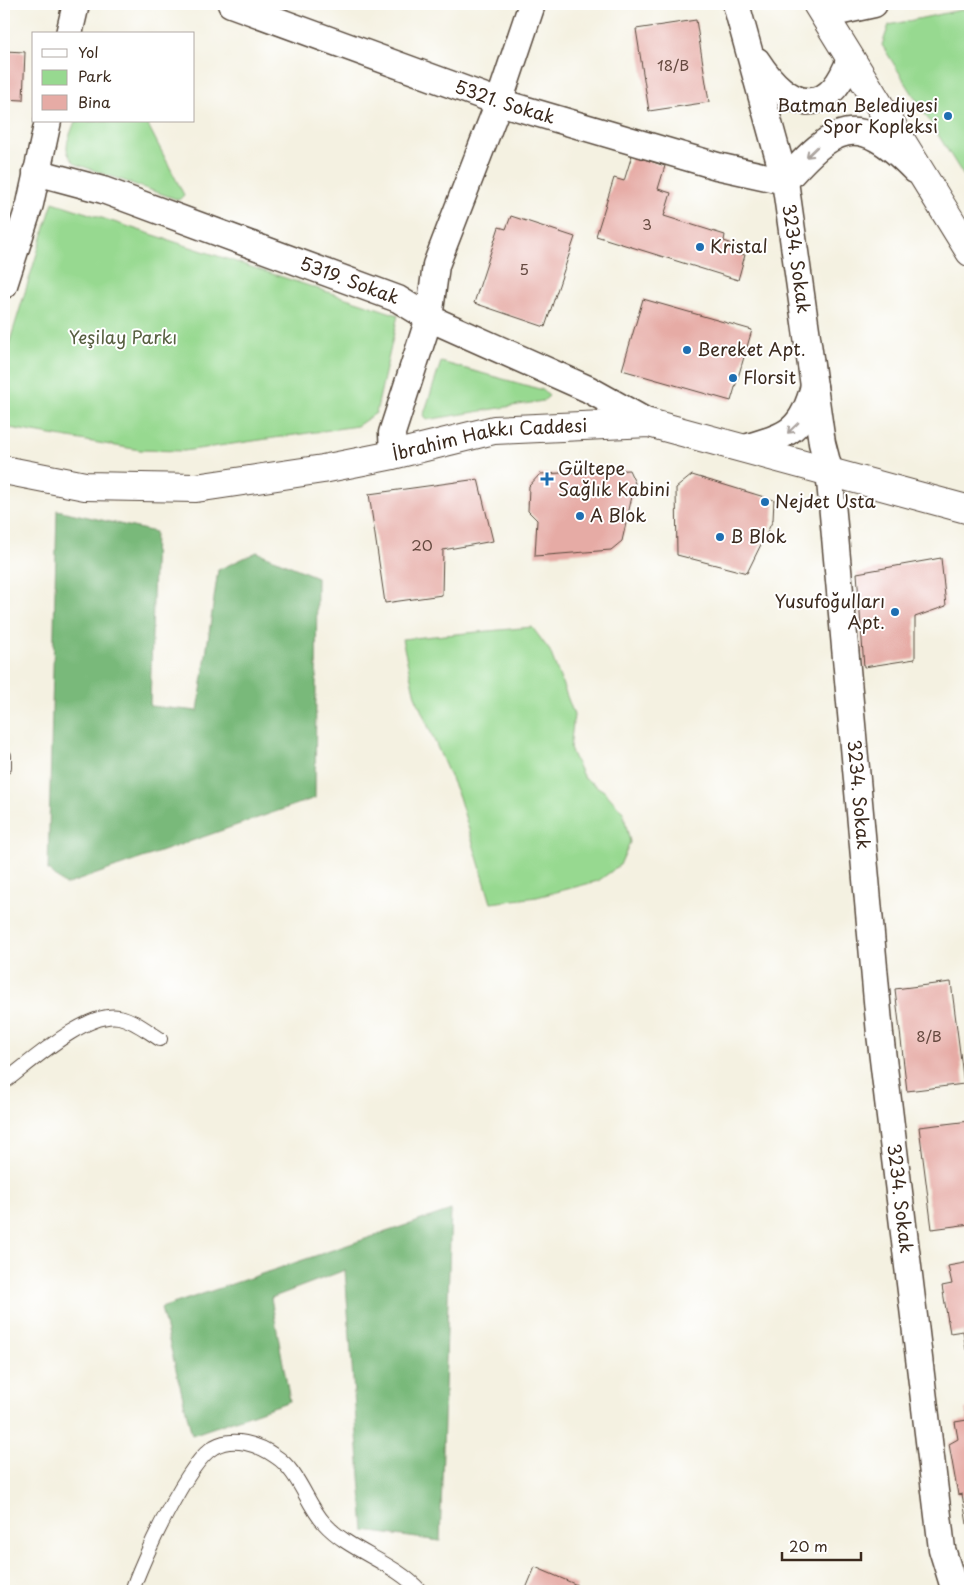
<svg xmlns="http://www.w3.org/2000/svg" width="974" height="1595" font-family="'Playpen Sans',sans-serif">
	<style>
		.green { fill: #97d990; stroke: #698257 }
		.forest { fill: #79b97a; stroke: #5a724c }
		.building { fill: #e6aba5 }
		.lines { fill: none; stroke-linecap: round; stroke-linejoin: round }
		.service-casing { stroke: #57483b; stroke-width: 16 }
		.minor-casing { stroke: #57483b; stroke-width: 29 }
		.tertiary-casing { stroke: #57483b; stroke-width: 30 }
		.service { stroke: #fff; stroke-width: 14 }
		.minor { stroke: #fff; stroke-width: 26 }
		.tertiary { stroke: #fff; stroke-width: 28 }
		.oneway { stroke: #a79f9a }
		.poi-dot { fill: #1f6fb2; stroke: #fff; stroke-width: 2 }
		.labels { text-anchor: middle; stroke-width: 4; stroke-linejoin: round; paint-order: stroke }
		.number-label { font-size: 15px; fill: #664a40 }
		.street-label { font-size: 18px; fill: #3b2a1e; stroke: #fff }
		.poi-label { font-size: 18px; fill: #3b2a1e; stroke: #fff; text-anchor: start }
		.park-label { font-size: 18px; fill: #575f40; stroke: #fff }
	</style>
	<rect width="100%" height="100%" fill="#fff"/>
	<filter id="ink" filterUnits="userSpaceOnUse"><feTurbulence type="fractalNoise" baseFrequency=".02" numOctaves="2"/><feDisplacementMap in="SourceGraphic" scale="10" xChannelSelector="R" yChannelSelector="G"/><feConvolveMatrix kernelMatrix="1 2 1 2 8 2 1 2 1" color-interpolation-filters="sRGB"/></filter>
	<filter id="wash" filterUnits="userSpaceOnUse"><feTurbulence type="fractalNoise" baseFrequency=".0096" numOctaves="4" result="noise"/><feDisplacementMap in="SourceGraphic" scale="20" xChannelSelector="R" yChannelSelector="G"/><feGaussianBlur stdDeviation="1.12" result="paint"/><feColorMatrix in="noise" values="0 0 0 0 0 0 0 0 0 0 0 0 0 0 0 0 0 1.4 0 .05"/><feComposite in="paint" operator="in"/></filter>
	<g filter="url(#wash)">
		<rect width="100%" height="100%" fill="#f4f1e1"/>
		<path class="green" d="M 970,8 L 970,186 L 882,45 L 889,25 Z
			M 75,121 L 146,121 L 184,195 L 179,200 L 76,164 C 60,150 69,139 75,121 Z
			M 53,202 L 398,315 L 376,413 L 357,426 L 184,451 L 140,450 L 4,427 L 4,360 Z
			M 441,362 L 543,390 L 549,396 L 543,401 L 426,420 L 424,414 Z
			M 532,627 L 550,651 L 574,715 L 570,749 L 584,778 L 604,791 L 623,812 L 630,842 L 620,865 L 598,881 L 537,897 L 491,903 L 459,797 L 415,696 L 402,639 Z"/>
		<path class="forest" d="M 57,510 L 155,532 L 150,706 L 198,711 L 218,570 L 257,552 L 317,577 L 315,798 L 65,885 L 48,870 Z
			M 451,1210 L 440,1541 L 364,1531 L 345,1270 L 271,1298 L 290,1401 L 192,1435 L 161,1308 Z"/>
		<g id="blocks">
			<path class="building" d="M 696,20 L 709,102 L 649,111 L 636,29 Z
				M 4,51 L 25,52 L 23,100 L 4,99 Z
				M 632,155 L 665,166 L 658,189 L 671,193 L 664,216 L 725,235 L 724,241 L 736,245 L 734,252 L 745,255 L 738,280 L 596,236 L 614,178 L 624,181 Z
				M 511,216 L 575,237 L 545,327 L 474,303 L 499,227 L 506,229 Z
				M 643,299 L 752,330 L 731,401 L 622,370 Z
				M 629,470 L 635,483 L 622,541 L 611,550 L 535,556 L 537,520 L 528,511 L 529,486 L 540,474 Z
				M 692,475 L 774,500 L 773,520 L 747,573 L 677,555 L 676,488 Z
				M 478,479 L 493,541 L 443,550 L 442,595 L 385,603 L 369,494 Z
				M 941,558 L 946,606 L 915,617 L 915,659 L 864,667 L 857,573 Z
				M 951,982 L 964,1084 L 907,1091 L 895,989 Z
				M 970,1121 L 970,1224 L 932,1229 L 919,1127 Z
				M 970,1262 L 970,1349 L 966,1350 L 963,1331 L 950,1333 L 942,1286 L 952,1284 L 948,1266 Z
				M 970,1408 L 970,1523 L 967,1524 L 962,1494 L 958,1495 L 949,1444 L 958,1439 L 955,1422 L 967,1420 L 965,1409 Z
				M 535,1567 L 577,1585 L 575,1591 L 525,1591 Z"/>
		</g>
	</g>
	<g filter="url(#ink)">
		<use href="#blocks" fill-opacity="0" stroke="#57483b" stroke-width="1"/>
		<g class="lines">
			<defs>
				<path id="service" d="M 4,756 L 4,767
					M 4,1082 C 31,1062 86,1011 119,1017 C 134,1020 147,1031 160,1039
					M 132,1591 C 141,1562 188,1461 214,1447 C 233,1436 258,1444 275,1456 C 299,1471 306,1503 324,1523 C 350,1552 393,1561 420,1591"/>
				<g id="minor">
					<path id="s1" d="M 231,4 L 499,102 L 717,166 L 785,181"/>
					<path id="s2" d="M 736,4 L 785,181 L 822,443 L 829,470 L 880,1034 L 942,1549 L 955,1591"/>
					<path d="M 824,15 L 874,4"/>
					<path d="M 69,34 L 76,4"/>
					<path d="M 757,61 C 788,109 827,121 850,59"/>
					<path id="s3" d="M 36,172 L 103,190 L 398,299 L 429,318 L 588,389 L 649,423"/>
					<path d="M 785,181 C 834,126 857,110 915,170"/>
					<path d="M 4,285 L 30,204 L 48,121"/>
					<path d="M 745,448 C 788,435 802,432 814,386"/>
					<path d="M 393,455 L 392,433 L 429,318 L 436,265 L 499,102 L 532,4"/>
				</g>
				<g id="tertiary">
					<path d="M 817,4 L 970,252"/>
					<path id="s4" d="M 4,470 L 85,486 L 196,488 L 323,469 L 393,455 L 494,430 L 649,423 L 970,510"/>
				</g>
			</defs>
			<use href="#service" class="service-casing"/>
			<use href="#minor" class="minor-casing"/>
			<use href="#tertiary" class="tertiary-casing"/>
			<use href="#service" class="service"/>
			<use href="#minor" class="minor"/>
			<use href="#tertiary" class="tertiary"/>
		</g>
		<defs><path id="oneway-shaft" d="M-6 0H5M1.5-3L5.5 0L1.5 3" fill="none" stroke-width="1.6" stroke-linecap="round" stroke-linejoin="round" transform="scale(1.25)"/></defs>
		<g class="oneway">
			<use href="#oneway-shaft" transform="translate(812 152) rotate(136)"/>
			<use href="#oneway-shaft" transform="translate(793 428) rotate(136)"/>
		</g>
	</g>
	<g class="poi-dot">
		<circle cx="948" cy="116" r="5"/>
		<circle cx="700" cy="247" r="5"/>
		<circle cx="687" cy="350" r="5"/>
		<circle cx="733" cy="378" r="5"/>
		<path d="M544.5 471.5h5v5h5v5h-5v5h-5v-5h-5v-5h5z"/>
		<circle cx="765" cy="502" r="5"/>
		<circle cx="580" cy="516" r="5"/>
		<circle cx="720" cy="537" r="5"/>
		<circle cx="895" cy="612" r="5"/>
	</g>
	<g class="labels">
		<g class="number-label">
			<text x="673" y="71">18/B</text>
			<text x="647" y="230">3</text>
			<text x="524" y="275">5</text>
			<text x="422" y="551">20</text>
			<text x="929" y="1042">8/B</text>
		</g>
		<g class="street-label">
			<text dy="6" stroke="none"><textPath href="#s1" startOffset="291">5321. Sokak</textPath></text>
			<text dy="6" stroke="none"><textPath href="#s2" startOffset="262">3234. Sokak</textPath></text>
			<text dy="6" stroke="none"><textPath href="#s3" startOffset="332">5319. Sokak</textPath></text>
			<text dy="6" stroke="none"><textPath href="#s4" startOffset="492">İbrahim Hakkı Caddesi</textPath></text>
			<text dy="6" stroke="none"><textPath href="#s2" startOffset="802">3234. Sokak</textPath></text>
			<text dy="6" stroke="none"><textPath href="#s2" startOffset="1208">3234. Sokak</textPath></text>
		</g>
		<g class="poi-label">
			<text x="938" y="112" text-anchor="end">Batman Belediyesi<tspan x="938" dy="21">Spor Kopleksi</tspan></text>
			<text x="710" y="253">Kristal</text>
			<text x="697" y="356">Bereket Apt.</text>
			<text x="743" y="384">Florsit</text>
			<text x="558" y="475">Gültepe<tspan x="558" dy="21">Sağlık Kabini</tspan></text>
			<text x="775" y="508">Nejdet Usta</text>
			<text x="590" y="522">A Blok</text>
			<text x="730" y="543">B Blok</text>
			<text x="885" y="608" text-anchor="end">Yusufoğulları<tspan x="885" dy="21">Apt.</tspan></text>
		</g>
		<g class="park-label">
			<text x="123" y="344">Yeşilay Parkı</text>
		</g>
	</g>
	<rect width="974" height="1595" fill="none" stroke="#fff" stroke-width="20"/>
	<rect x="32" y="32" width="162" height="90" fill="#ffffff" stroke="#b1aaa5"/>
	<rect x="42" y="49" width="25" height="8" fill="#ffffff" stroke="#b1aaa5"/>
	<text x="78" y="58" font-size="15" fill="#3b2a1e">Yol</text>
	<rect x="42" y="70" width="25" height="15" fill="#97d990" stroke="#b1aaa5"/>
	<text x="78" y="82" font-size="15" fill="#3b2a1e">Park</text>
	<rect x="42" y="95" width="25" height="15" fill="#e6aba5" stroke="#b1aaa5"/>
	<text x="78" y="108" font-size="15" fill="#3b2a1e">Bina</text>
	<path d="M782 1552v8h79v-8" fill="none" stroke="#3b2a1e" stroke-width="2.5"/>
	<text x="789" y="1552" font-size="15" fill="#3b2a1e" stroke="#ffffff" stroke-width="4" paint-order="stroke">20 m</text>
</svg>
